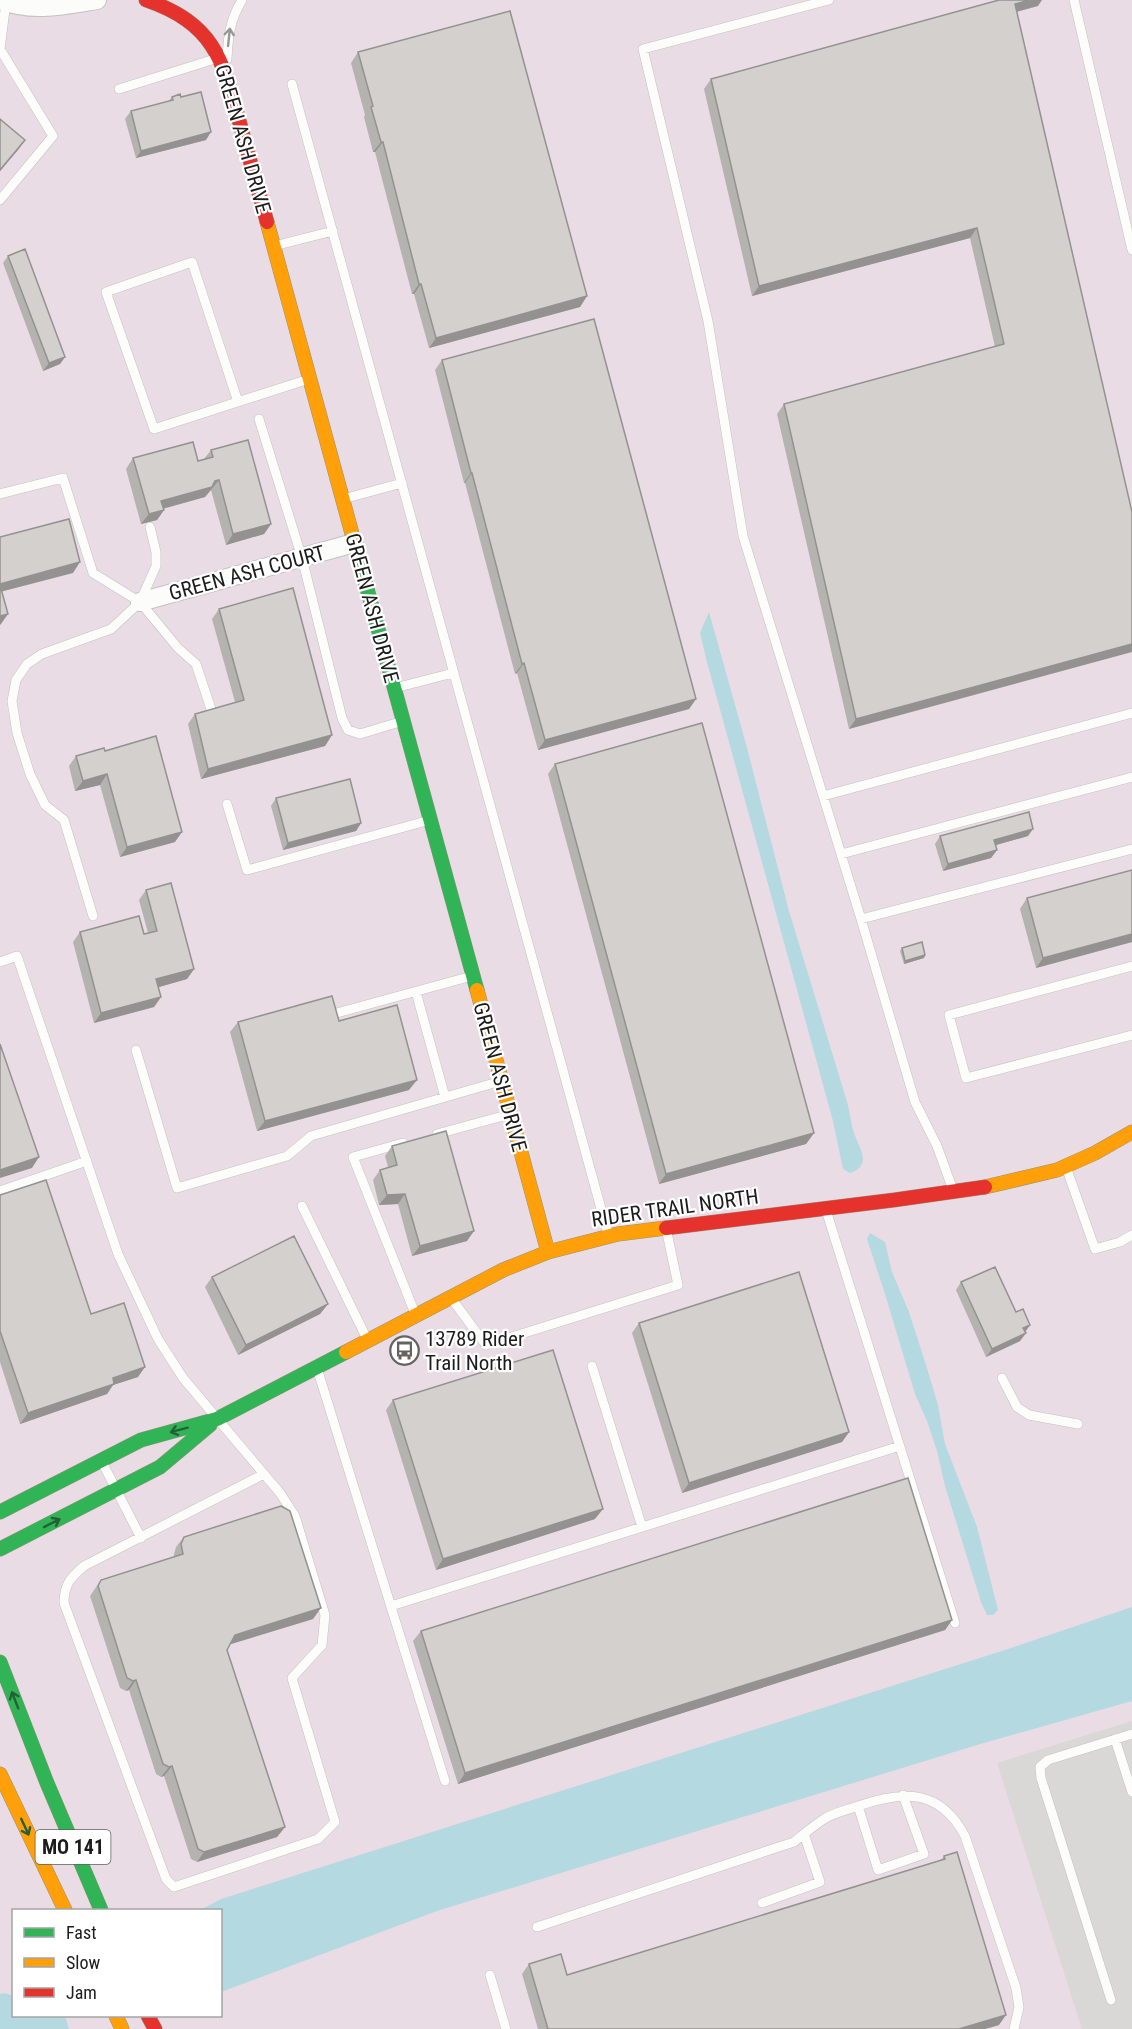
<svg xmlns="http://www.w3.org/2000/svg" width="1132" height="2029" font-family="'Roboto Condensed',sans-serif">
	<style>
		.industrial { fill: #e9dce5; fill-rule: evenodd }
		.religious { fill: #d9d8d6 }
		.water { fill: #b5d9e0 }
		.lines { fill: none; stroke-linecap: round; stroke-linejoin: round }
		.lane-casing { stroke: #c3c2c0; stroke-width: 10 }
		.street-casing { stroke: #c3c2c0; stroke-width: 20 }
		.fast-casing { stroke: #94947c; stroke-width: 15 }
		.slow-casing { stroke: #94947c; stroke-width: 15 }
		.jam-casing { stroke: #94947c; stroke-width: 15 }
		.lane { stroke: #fcfcfb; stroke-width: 9 }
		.street { stroke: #fcfcfb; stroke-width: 18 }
		.fast { stroke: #30b455; stroke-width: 14 }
		.slow { stroke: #ff9f0a; stroke-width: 14 }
		.jam { stroke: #e5322d; stroke-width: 14 }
		.wall { fill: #b5b3b0 }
		.shaded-wall { fill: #949290 }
		.building { fill: #d3d0cd; stroke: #949290; stroke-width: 1.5 }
		.oneway { stroke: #979797 }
		.oneway2 { stroke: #256036 }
		.labels { text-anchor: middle; stroke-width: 4.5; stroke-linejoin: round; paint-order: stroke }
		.shield { fill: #fff; stroke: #606060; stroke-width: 1.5 }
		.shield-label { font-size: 20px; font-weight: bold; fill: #1c1c1c }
		.street-label { font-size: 21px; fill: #1c1c1c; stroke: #fff }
		.poi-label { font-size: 21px; fill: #1c1c1c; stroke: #fff; text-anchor: start }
	</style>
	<rect width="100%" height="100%" fill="#ebe8e4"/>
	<path class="industrial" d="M 0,0 L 1132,0 L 1132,2029 L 0,2029 ZM 14,1910 L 220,1910 L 220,2016 L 14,2016 Z"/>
	<path class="religious" d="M 1132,1721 L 1132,2029 L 1082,2029 L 997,1763 Z"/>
	<path class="water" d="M 709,612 L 746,744 L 789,911 L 848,1105 C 850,1114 851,1124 854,1133 C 859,1148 873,1165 850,1173 L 843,1169 L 833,1121 L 707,662 L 700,633 Z
		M 870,1233 L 885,1242 L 892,1272 L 909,1312 L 926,1365 L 938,1405 L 945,1444 L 977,1527 L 998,1610 L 993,1615 L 987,1615 L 981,1602 L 945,1486 L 937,1451 L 927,1421 L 915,1394 L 885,1294 L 867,1239 Z
		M 1132,1607 L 1132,1701 L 977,1745 L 437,1911 L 221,1992 L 220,1910 L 200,1910 L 221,1899 L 1005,1650 Z
		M 5,1993 L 13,1996 L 14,2016 L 65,2016 L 69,2029 L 0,2029 L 0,1994 Z"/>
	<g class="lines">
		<defs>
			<path id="lane" d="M 829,0 L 643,49 L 708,321 L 743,536 L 861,919 L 915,1102 L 937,1146 L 953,1190
				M 1074,0 L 1132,250
				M 227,59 C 228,37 230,20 242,0
				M 292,84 L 608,1234
				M 119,89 L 218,58
				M 0,200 L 53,136 L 0,49 L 6,2
				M 274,246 L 333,231
				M 238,402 L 192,262 L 106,292 L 154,429 L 309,379
				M 259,419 L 302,558 L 342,718 L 348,730 L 360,734 L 403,721
				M 0,494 L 63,478 L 93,573 L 140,602 L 178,648 L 196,664 L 211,709
				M 343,499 L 402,483
				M 395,688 L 453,673
				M 823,796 L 1132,713
				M 227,804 L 247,870 L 430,820
				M 841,854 L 1132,777
				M 93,916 L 64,820 L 45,805 L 30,774 L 17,733 L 12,701 L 16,680 L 27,664 L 42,654 L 111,629 L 140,602 L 156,566 L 156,552 L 150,527
				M 861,919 L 1132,849
				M 0,962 L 17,956 L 118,1254 L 158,1339 L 183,1378 L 280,1493 L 295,1516 L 325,1615 L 322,1645 L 292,1678 L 335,1822 L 318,1839 L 174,1887 L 166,1879 L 64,1603 C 64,1585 70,1578 84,1566 L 264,1474
				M 1132,966 L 949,1015 L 966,1078 L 1132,1035
				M 416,992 L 445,1097
				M 333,1014 L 472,976
				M 136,1050 L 177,1188 L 287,1156 L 311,1136 L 501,1081
				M 437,1134 L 510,1114
				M 403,1143 L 353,1157 L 416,1316
				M 1066,1167 L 1095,1249 L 1120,1242 L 1132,1235
				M 0,1191 L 87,1161
				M 302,1206 L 367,1339
				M 826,1210 L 955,1623
				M 451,1298 L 486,1345 L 678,1285 L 666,1228
				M 592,1366 L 642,1527
				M 317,1368 L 445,1781
				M 1002,1378 L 1017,1407 L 1029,1415 L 1078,1424
				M 101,1460 L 141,1538
				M 391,1606 L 900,1446
				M 1115,1739 L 1132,1792
				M 858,1806 L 878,1870 L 924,1854 L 903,1795
				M 762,1903 L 820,1882 L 804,1834
				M 537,1927 L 794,1842 C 804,1834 813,1826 824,1819 C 833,1813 847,1810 858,1806 C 904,1790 940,1789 965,1836 L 1016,1988 L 1019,2007 L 1014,2029
				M 490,1975 L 506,2029
				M 1111,2000 L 1041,1778 L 1040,1767 L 1048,1760 L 1132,1734"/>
			<path id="street" d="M 1,0 C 31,13 66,5 97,0
				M 140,602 L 354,543"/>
			<path id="fast" d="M 354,541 L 477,990
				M 0,1512 L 141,1440 L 217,1419 L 346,1352
				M 0,1549 L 160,1467 L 210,1425
				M 0,1662 L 47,1783 L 101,1910"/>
			<path id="slow" d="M 267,222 L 354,541
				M 477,990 L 548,1252
				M 985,1187 L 1057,1170 L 1095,1153 L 1132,1132
				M 346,1352 L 503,1270 L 548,1252 L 618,1234 L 666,1228
				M 0,1774 L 65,1910
				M 116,2016 L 122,2029"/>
			<path id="jam" d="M 146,0 C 215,24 223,60 240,124 C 249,157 258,189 267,222
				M 666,1228 L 894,1200 L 985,1187
				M 148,2016 L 155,2029"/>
		</defs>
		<use href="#lane" class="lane-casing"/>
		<use href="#street" class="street-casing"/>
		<use href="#fast" class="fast-casing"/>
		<use href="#slow" class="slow-casing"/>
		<use href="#jam" class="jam-casing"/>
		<use href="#lane" class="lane"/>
		<use href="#street" class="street"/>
		<use href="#fast" class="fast"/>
		<use href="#slow" class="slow"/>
		<use href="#jam" class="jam"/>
	</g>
	<path class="wall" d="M 1038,6 L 1017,12 L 1132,512 L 849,729 L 777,414 L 784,404 L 995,347 L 970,238 L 752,296 L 704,89 L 711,79 Z
		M 358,52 L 587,296 L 580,307 L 429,348 L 414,294 L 412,294 L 375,152 L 373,152 L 364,117 L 365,115 L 351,63 Z
		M 172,97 L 181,97 L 206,140 L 136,158 L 125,119 L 131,111 L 168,102 Z
		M 8,256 L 65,357 L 60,364 L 43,371 L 3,263 Z
		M 442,360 L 696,699 L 689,709 L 538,750 L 517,673 L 515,674 L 465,483 L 464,483 L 435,370 Z
		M 211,450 L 271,524 L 264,534 L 226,545 L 211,490 L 210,491 L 205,497 L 163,509 L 164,510 L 157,520 L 141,524 L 126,469 L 133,458 L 198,461 L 204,459 Z
		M 219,609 L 332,735 L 325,746 L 201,779 L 188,724 L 195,714 L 235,702 L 212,619 Z
		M 105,751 L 175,842 L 120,857 L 100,785 L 75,791 L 69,766 L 76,756 Z
		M 555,764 L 814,1133 L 806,1144 L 659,1184 L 548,774 Z
		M 276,798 L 361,823 L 356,831 L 283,850 L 271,806 Z
		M 940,836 L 1028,836 L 996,845 L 997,850 L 991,858 L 943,871 L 935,844 Z
		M 1132,870 L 1132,942 L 1036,968 L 1020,909 L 1027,898 Z
		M 146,890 L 194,969 L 187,979 L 158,987 L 161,997 L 154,1007 L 94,1023 L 73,942 L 80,932 L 144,934 L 148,933 L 139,900 Z
		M 902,948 L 925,955 L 924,958 L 904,964 L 900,951 Z
		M 238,1022 L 409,1090 L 257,1131 L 230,1032 Z
		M 392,1146 L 467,1241 L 412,1256 L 398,1204 L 379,1205 L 373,1180 L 380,1170 L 388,1167 L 385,1156 Z
		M 0,1195 L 138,1377 L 113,1385 L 107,1394 L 20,1424 L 0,1362 Z
		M 212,1277 L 328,1304 L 320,1314 L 238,1355 L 205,1287 Z
		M 961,1282 L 1016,1312 L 1030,1325 L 1025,1332 L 1026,1333 L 1020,1341 L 986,1357 L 956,1290 Z
		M 639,1323 L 849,1432 L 842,1442 L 682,1493 L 632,1333 Z
		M 393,1400 L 595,1519 L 436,1570 L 386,1410 Z
		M 184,1537 L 313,1619 L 230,1644 L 227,1650 L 285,1827 L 277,1837 L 197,1862 L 191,1859 L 164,1776 L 161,1777 L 156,1774 L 129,1690 L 126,1691 L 120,1688 L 90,1596 L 101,1580 L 174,1557 L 174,1554 L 176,1547 Z
		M 952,1620 L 945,1630 L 458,1784 L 413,1641 L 421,1631 Z
		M 944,1856 L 999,2025 L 985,2029 L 538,2029 L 522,1974 L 529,1964 L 567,1975 L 941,1860 Z"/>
	<path class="shaded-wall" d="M 1030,0 L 1042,0 L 1038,6 L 1008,14 L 1015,4 Z
		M 211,132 L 206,140 L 136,158 L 141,151 Z
		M 25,140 L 18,150 L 0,171 L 0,170 Z
		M 381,142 L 383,142 L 375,152 L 373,152 Z
		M 977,228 L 970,238 L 752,296 L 759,286 Z
		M 419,284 L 421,284 L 414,294 L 412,294 Z
		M 587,296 L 580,307 L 429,348 L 436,338 Z
		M 65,357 L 60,364 L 43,371 L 49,363 Z
		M 471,473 L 472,473 L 465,483 L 464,483 Z
		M 219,480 L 205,497 L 154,511 L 161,501 Z
		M 164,510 L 157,520 L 141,524 L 149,514 Z
		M 271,524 L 264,534 L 226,545 L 233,534 Z
		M 80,562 L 73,573 L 0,592 L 0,584 Z
		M 8,614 L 1,624 L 0,625 L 0,616 Z
		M 1132,644 L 1132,652 L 849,729 L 856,719 Z
		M 524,663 L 517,673 L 515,674 L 522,664 Z
		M 696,699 L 689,709 L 538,750 L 545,740 Z
		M 332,735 L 325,746 L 201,779 L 208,769 Z
		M 107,774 L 100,785 L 75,791 L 83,781 Z
		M 361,823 L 356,831 L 283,850 L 288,843 Z
		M 1033,829 L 1028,836 L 989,847 L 994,840 Z
		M 182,832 L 175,842 L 120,857 L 127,847 Z
		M 997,850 L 991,858 L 943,871 L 948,864 Z
		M 1132,934 L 1132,942 L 1036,968 L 1043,958 Z
		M 925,955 L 924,958 L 904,964 L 905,961 Z
		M 194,969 L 187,979 L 149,990 L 156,979 Z
		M 161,997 L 154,1007 L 94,1023 L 101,1013 Z
		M 417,1080 L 409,1090 L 257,1131 L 265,1121 Z
		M 814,1133 L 806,1144 L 659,1184 L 666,1174 Z
		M 39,1157 L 32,1168 L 0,1178 L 0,1170 Z
		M 405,1194 L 398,1204 L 379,1205 L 387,1195 Z
		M 474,1231 L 467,1241 L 412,1256 L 420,1246 Z
		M 328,1304 L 320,1314 L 238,1355 L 246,1345 Z
		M 1030,1325 L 1025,1332 L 1023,1328 Z
		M 1026,1333 L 1020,1341 L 986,1357 L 992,1349 Z
		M 145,1367 L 138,1377 L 113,1385 L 107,1394 L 20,1424 L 28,1413 L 113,1378 Z
		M 849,1432 L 842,1442 L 682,1493 L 689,1483 Z
		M 603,1509 L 595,1519 L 436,1570 L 443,1559 Z
		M 321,1608 L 313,1619 L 228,1645 L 235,1635 Z
		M 952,1620 L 945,1630 L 458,1784 L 465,1773 Z
		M 136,1680 L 129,1690 L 126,1691 L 133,1681 Z
		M 172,1766 L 164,1776 L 161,1777 L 169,1767 Z
		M 285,1827 L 277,1837 L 197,1862 L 204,1852 Z
		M 1006,2015 L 999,2025 L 985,2029 L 959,2029 Z"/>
	<path class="building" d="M 999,0 L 1030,0 L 1015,4 L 1132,512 L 1132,644 L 856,719 L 784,404 L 1004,344 L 977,228 L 759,286 L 711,79 Z
		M 510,11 L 587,296 L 436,338 L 421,284 L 419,284 L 383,142 L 381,142 L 371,107 L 373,106 L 358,52 Z
		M 201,92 L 211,132 L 141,151 L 131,111 L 173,100 L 172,97 L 180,94 L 181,97 Z
		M 0,119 L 25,140 L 0,170 Z
		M 25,249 L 65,357 L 49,363 L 8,256 Z
		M 594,319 L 696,699 L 545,740 L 524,663 L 522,664 L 472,473 L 471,473 L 442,360 Z
		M 248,440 L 271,524 L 233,534 L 219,480 L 215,481 L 212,487 L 161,501 L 164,510 L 149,514 L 133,458 L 193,442 L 198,461 L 213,457 L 211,450 Z
		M 69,519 L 80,562 L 0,584 L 0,537 Z
		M 0,585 L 8,614 L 0,616 Z
		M 293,588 L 332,735 L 208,769 L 195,714 L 244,700 L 219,609 Z
		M 702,723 L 814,1133 L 666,1174 L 555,764 Z
		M 156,736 L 182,832 L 127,847 L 107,774 L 83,781 L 76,756 L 104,748 L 105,751 Z
		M 350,779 L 361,823 L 288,843 L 276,798 Z
		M 1029,812 L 1033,829 L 994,840 L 997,850 L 948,864 L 940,836 Z
		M 1132,870 L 1132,934 L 1043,958 L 1027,898 Z
		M 171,883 L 194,969 L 156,979 L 161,997 L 101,1013 L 80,932 L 139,916 L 144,934 L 157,931 L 146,890 Z
		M 922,942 L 925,955 L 905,961 L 902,948 Z
		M 332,996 L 339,1021 L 397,1005 L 417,1080 L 265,1121 L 238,1022 Z
		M 0,1044 L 39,1157 L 0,1170 Z
		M 446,1131 L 474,1231 L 420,1246 L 405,1194 L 387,1195 L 380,1170 L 397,1165 L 392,1146 Z
		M 46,1180 L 91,1314 L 124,1303 L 145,1367 L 113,1378 L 114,1384 L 28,1413 L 0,1331 L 0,1195 Z
		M 294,1236 L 328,1304 L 246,1345 L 212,1277 Z
		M 995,1267 L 1016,1312 L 1023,1309 L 1030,1325 L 1023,1328 L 1026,1333 L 992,1349 L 961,1282 Z
		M 799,1272 L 849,1432 L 689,1483 L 639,1323 Z
		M 553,1350 L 603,1509 L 443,1559 L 393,1400 Z
		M 908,1478 L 952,1620 L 465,1773 L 421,1631 Z
		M 281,1506 L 290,1511 L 321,1608 L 235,1635 L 227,1650 L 285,1827 L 204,1852 L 198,1849 L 172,1766 L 169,1767 L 163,1764 L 136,1680 L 133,1681 L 127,1678 L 98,1586 L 101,1580 L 183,1554 L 181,1544 L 184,1537 Z
		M 957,1852 L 1006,2015 L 959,2029 L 548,2029 L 529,1964 L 561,1954 L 567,1975 L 945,1859 L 944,1856 Z"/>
	<defs><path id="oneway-shaft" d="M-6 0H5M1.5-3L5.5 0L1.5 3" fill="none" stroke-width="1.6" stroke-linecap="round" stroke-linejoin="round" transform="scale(1.5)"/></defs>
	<use class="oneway" href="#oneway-shaft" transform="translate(229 37) rotate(-84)"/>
	<g class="oneway2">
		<use href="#oneway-shaft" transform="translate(179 1430) rotate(165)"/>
		<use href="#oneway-shaft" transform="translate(52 1523) rotate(-27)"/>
		<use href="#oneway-shaft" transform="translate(15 1700) rotate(-111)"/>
		<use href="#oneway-shaft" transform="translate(25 1827) rotate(65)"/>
	</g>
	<defs>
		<symbol id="bus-ring" viewBox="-11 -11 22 22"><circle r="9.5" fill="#fff" stroke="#646362" stroke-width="1.5"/><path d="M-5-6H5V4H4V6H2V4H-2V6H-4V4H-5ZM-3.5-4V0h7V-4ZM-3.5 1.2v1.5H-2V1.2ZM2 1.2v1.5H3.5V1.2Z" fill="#646362"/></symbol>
	</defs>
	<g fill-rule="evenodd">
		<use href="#bus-ring" x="388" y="1334" width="33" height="33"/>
	</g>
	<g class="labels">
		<rect class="shield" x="35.5" y="1830" width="75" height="34" rx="4.5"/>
		<g class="shield-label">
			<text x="73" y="1854">MO 141</text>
		</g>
		<g class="street-label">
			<text transform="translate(243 139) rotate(74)" y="7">GREEN ASH DRIVE</text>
			<text transform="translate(247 573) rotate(-15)" y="7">GREEN ASH COURT</text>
			<text transform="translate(372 608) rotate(75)" y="7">GREEN ASH DRIVE</text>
			<text transform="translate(500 1077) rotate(75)" y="7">GREEN ASH DRIVE</text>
			<text transform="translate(675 1208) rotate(-8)" y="7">RIDER TRAIL NORTH</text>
		</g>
		<g class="poi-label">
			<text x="425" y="1346">13789 Rider<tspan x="425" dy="24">Trail North</tspan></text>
		</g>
	</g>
	<rect x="12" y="1909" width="210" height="108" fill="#ffffff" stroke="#a4a4a4" stroke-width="1.5"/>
	<rect x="24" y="1928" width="30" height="9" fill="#30b455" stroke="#a4a4a4" stroke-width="1.5"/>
	<text x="66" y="1939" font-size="18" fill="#1c1c1c">Fast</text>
	<rect x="24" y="1958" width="30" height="9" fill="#ff9f0a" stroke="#a4a4a4" stroke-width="1.5"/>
	<text x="66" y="1969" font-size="18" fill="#1c1c1c">Slow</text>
	<rect x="24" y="1988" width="30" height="9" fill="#e5322d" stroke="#a4a4a4" stroke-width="1.5"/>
	<text x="66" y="1999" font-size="18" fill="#1c1c1c">Jam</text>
</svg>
